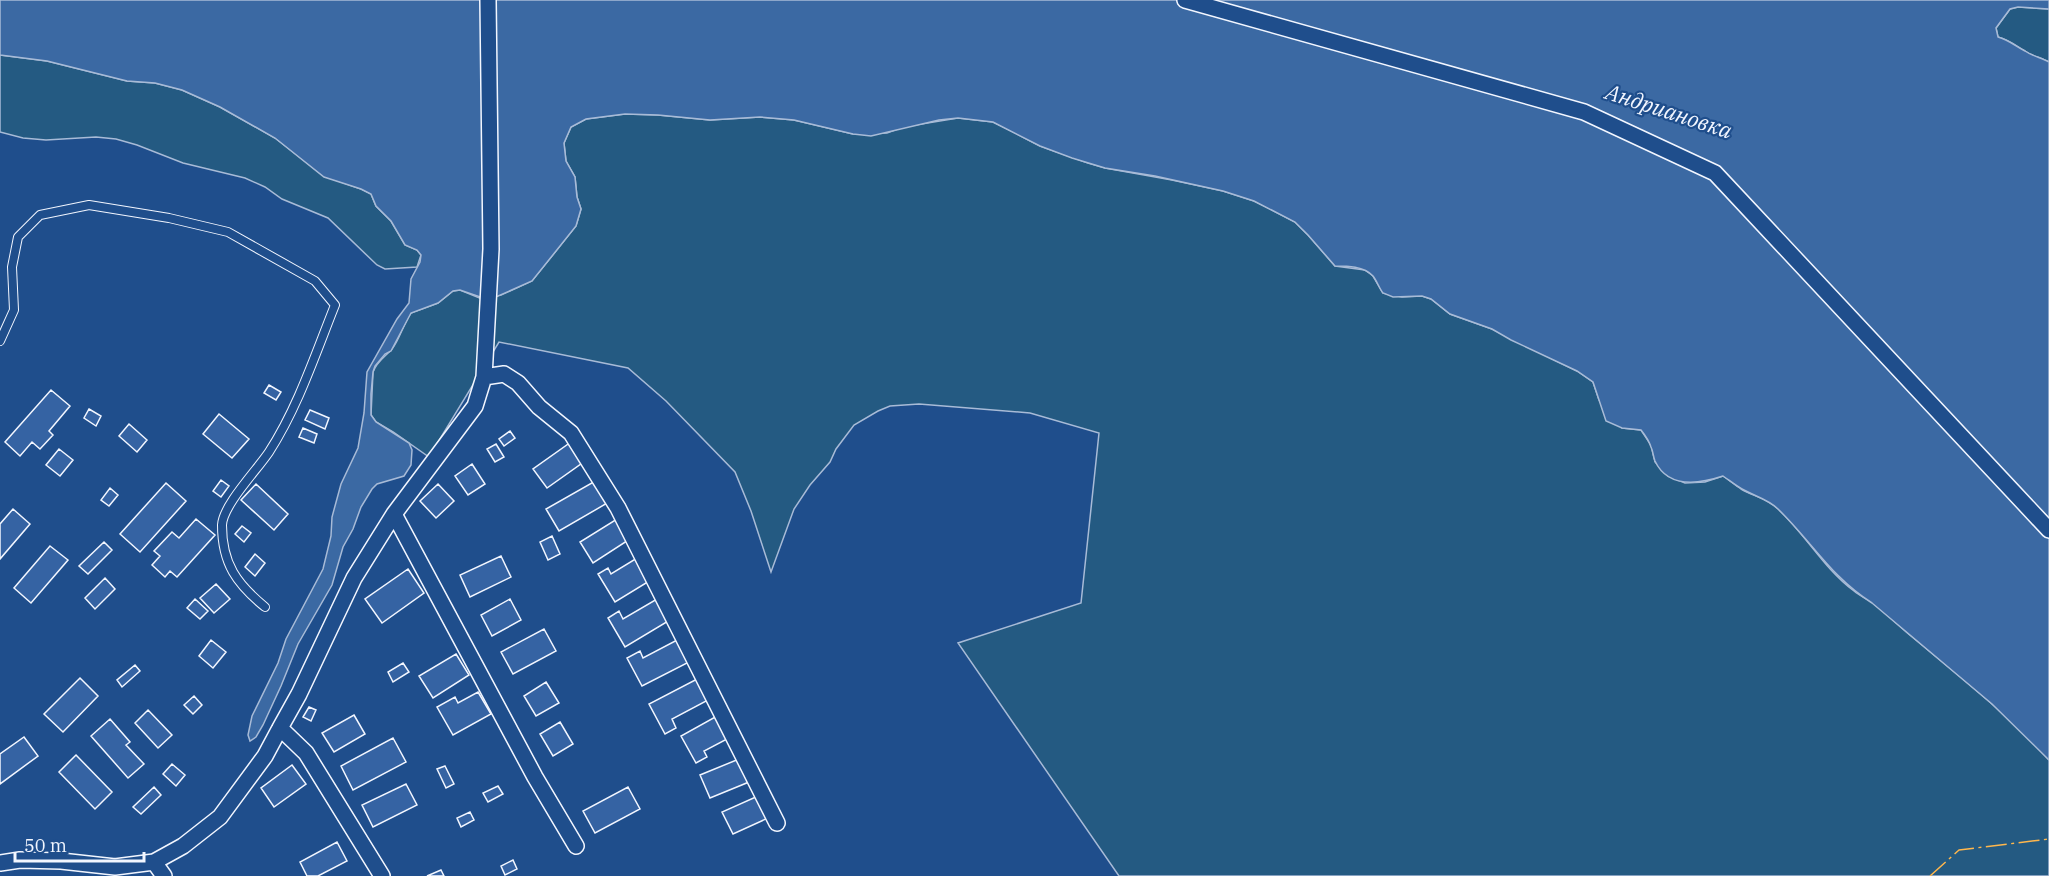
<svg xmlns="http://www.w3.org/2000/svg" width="2049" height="876" font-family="'IBM Plex Serif',serif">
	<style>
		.green { fill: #245a82; stroke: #a8bbd7; stroke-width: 1.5 }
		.water { fill: #3b69a3; stroke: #a8bbd7; stroke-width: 1.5 }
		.building { fill: #3563a3; stroke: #f2f6ff; stroke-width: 1.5 }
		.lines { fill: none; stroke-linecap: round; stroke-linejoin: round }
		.service-casing { stroke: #f2f6ff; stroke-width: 10 }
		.minor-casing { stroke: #f2f6ff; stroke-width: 18 }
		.service { stroke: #1f4e8c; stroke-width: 8 }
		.minor { stroke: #1f4e8c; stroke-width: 15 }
		.power { stroke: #ffb74d; stroke-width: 1.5; stroke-dasharray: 21 4.5 3 4.5; stroke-linecap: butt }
		.labels { text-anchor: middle; stroke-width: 4.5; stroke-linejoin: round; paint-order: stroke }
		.water-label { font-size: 22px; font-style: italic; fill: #f2f6ff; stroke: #1f4e8c }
	</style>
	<rect width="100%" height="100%" fill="#1f4e8c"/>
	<path class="green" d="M 2018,7 L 2049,9 L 2049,62 C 2042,58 2032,56 2025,51 C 2015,45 2009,40 1998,37 L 1996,28 L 2010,9 Z
		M 0,55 L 47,61 L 127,81 L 155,83 L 182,90 L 220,107 L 275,138 L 324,176 L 361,189 L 371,194 L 376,206 L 391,221 L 405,245 L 417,250 L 421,255 L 417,267 L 385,269 L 377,265 L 328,218 L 282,199 L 265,187 L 245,178 L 183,163 L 137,145 L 116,139 L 96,137 L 46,140 L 23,138 L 0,132 Z
		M 625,114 L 658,115 L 710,120 L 760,117 L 794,120 L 853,134 L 887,133 L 903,127 L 958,118 L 993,122 L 1040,146 L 1088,163 L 1105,168 L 1172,180 L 1223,191 L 1254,201 L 1295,222 L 1308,235 L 1335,266 L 1365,270 L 1373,276 L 1383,293 L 1402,297 L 1422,296 L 1431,299 L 1450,314 L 1492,329 L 1577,371 L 1593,382 L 1599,400 L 1622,428 L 1641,430 L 1651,445 L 1655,462 L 1668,476 L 1685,483 L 1705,482 L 1723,476 C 1729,480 1735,485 1741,489 C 1753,496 1767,498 1777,508 C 1805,533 1823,568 1854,591 C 1860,596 1867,599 1873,603 C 1886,613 1898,625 1911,636 C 1958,675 2008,714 2049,760 L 2049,876 L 1119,876 L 958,643 L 1081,603 L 1099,433 L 1030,413 L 919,404 L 890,406 L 878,411 L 854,425 L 836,449 L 830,462 L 810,485 L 794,509 L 771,572 L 751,511 L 735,472 L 666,401 L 628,368 L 499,342 L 429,457 L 393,432 L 376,422 L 371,415 L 373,372 C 377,361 385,357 392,349 C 400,339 403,324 411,313 L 438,303 L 453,291 L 460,290 L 482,299 L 501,295 L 532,281 L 576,226 L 581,209 L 577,197 L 575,177 L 566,161 L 564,143 L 571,127 L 586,119 Z"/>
	<path class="water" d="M 0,0 L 2049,0 L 2049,9 L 2018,7 L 2010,9 L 1996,28 L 1998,37 C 2009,40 2015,46 2025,51 C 2032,56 2042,58 2049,62 L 2049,760 L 1992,704 L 1872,603 C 1831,577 1812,542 1778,509 C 1768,499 1754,496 1742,489 C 1735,485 1729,480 1723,476 C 1699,484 1668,489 1655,461 C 1653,456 1653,451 1651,447 C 1649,441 1645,435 1641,430 L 1622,428 L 1606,421 L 1593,382 L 1577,371 L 1511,340 L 1492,329 L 1450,314 L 1431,299 L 1422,296 L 1393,297 L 1383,293 C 1379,288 1377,281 1373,276 C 1364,266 1347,266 1335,266 L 1308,235 L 1295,222 L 1254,201 L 1223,191 L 1155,176 L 1105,168 L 1072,158 L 1040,146 L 993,122 L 958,118 L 939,120 L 871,136 L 853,134 L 794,120 L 760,117 L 710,120 L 658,115 L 625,114 L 586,119 L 571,127 L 564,143 L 566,161 L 575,177 L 577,197 L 581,209 L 576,226 L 532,281 L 489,300 L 460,290 L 453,291 L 438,303 L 411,313 L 391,351 L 385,354 L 375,366 L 373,372 L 371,394 L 371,415 L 376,422 L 409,443 L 412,450 L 411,465 L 404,476 L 377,484 L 372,489 L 361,507 L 353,529 L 343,547 L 332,585 L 298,644 L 281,686 L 263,725 L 256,737 L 250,741 L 248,735 L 252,716 L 278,663 L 286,639 L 323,569 L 331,536 L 332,517 L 341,484 L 358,448 L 364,413 L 367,372 L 397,319 L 409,303 L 411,279 L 420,262 L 421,255 L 417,250 L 405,245 L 391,221 L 376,206 L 371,194 L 361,189 L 324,177 L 275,138 L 220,107 L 182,90 L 155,83 L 127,81 L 47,61 L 0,55 Z"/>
	<path class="building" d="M 269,385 L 281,392 L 276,400 L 264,393 Z
		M 51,390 L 70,406 L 49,431 L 53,435 L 40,449 L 32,442 L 20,456 L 5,442 Z
		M 89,409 L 101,416 L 96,426 L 84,418 Z
		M 310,410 L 329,418 L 325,429 L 305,420 Z
		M 219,414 L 249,439 L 232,458 L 203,434 Z
		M 129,424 L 147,440 L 137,452 L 119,436 Z
		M 303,428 L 317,434 L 314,443 L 299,437 Z
		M 510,431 L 515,438 L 504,446 L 499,439 Z
		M 571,442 L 585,461 L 547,488 L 533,469 Z
		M 496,444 L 504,457 L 495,462 L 487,449 Z
		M 59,449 L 73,460 L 60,476 L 46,465 Z
		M 472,464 L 485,484 L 468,495 L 455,476 Z
		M 221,480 L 229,486 L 221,497 L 213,491 Z
		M 597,480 L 609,502 L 559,531 L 546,509 Z
		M 166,483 L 186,501 L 140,552 L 120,534 Z
		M 256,484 L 288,514 L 274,530 L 241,500 Z
		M 438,484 L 454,501 L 436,518 L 420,501 Z
		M 110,488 L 118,495 L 109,506 L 101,500 Z
		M 13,509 L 30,524 L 0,559 L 0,524 Z
		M 196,519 L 215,535 L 177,577 L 170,571 L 165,577 L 152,565 L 160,556 L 154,551 L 172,532 L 179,538 Z
		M 617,519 L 630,539 L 593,563 L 580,542 Z
		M 242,526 L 251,533 L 244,542 L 235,534 Z
		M 552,536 L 560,554 L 548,560 L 540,542 Z
		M 104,542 L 112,550 L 88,574 L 79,566 Z
		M 50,546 L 68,560 L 31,603 L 14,588 Z
		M 255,554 L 265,563 L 255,576 L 245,567 Z
		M 501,556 L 511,577 L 470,597 L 460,575 Z
		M 637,558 L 651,580 L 615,602 L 598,574 L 608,568 L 611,574 Z
		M 408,569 L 424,593 L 382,623 L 365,599 Z
		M 105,578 L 115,589 L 95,609 L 85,598 Z
		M 216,584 L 230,599 L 214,613 L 200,598 Z
		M 195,599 L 208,611 L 200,619 L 187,608 Z
		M 510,599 L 521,620 L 492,636 L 481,615 Z
		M 657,599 L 670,620 L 625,647 L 608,618 L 619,611 L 623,619 Z
		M 544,629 L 556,651 L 513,674 L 501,652 Z
		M 679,639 L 691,661 L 642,686 L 627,658 L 640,651 L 643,658 Z
		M 211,640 L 226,652 L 213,668 L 199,656 Z
		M 456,654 L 469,675 L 433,698 L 419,676 Z
		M 403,663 L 409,672 L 393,682 L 388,672 Z
		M 135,665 L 140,671 L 122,687 L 117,680 Z
		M 80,678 L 98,696 L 63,732 L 44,714 Z
		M 699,678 L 710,699 L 672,719 L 676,728 L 665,734 L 649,704 Z
		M 546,682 L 559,703 L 536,716 L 524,696 Z
		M 478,692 L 491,714 L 453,735 L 437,707 L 455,697 L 458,703 Z
		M 194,696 L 202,705 L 193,714 L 184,705 Z
		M 309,707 L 316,710 L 311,721 L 303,717 Z
		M 148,710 L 172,735 L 158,748 L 135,723 Z
		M 354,715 L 365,734 L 334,752 L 322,733 Z
		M 717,716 L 729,738 L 704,751 L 707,757 L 696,763 L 681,736 Z
		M 110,719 L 130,742 L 126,745 L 144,764 L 128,778 L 91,736 Z
		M 560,722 L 573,744 L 553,756 L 540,734 Z
		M 24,737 L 38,756 L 0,784 L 0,754 Z
		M 393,738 L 406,762 L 353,790 L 341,766 Z
		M 76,755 L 112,792 L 95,809 L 59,772 Z
		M 739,759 L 749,782 L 710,798 L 700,775 Z
		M 172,764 L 185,775 L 176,786 L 163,774 Z
		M 292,765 L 306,784 L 274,807 L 261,788 Z
		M 445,766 L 454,784 L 446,788 L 437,769 Z
		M 406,784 L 417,805 L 373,827 L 362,805 Z
		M 498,786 L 503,794 L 488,802 L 483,793 Z
		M 154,787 L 161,795 L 141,814 L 133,807 Z
		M 628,787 L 640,809 L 595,833 L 583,811 Z
		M 758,796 L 768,818 L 733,834 L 722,812 Z
		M 470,812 L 474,820 L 461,827 L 457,818 Z
		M 337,842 L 347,861 L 318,876 L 307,876 L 300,862 Z
		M 513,860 L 517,869 L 505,875 L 501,866 Z
		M 441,870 L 444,876 L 427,876 Z"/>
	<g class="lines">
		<defs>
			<path id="service" d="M 0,341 L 14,310 L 12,267 L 18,237 L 40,215 L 89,205 L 169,218 L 228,232 L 315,281 L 335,305 C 315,355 298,407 269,452 C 257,470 223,505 222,525 C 222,564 237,584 265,607"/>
			<path id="minor" d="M 1185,0 L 1584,112 L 1715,173 L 2049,530
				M 484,377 L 491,249 L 488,0
				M 394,514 L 535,777 L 576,846
				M 280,728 L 306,753 L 382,876
				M 154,862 L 164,876
				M 0,863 L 20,860 L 61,861 L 115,867 L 154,862 L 183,846 L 220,817 L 265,756 L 280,728 L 299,694 L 354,578 L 394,514 L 475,406 L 484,377 L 504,374 L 518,383 L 539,407 L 571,433 L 618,508 L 777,823"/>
		</defs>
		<use href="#service" class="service-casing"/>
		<use href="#minor" class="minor-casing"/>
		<use href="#service" class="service"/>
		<use href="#minor" class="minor"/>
		<path class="power" d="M 1930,876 L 1959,850 L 2049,839"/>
	</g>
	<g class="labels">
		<g class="water-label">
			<text transform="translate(1669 111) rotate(18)" y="8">Андриановка</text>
		</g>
	</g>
	<path d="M15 852v9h129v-9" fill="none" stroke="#f2f6ff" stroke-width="3"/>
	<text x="24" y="852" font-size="18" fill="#f2f6ff" stroke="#1f4e8c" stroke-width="4.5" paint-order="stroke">50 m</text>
</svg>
